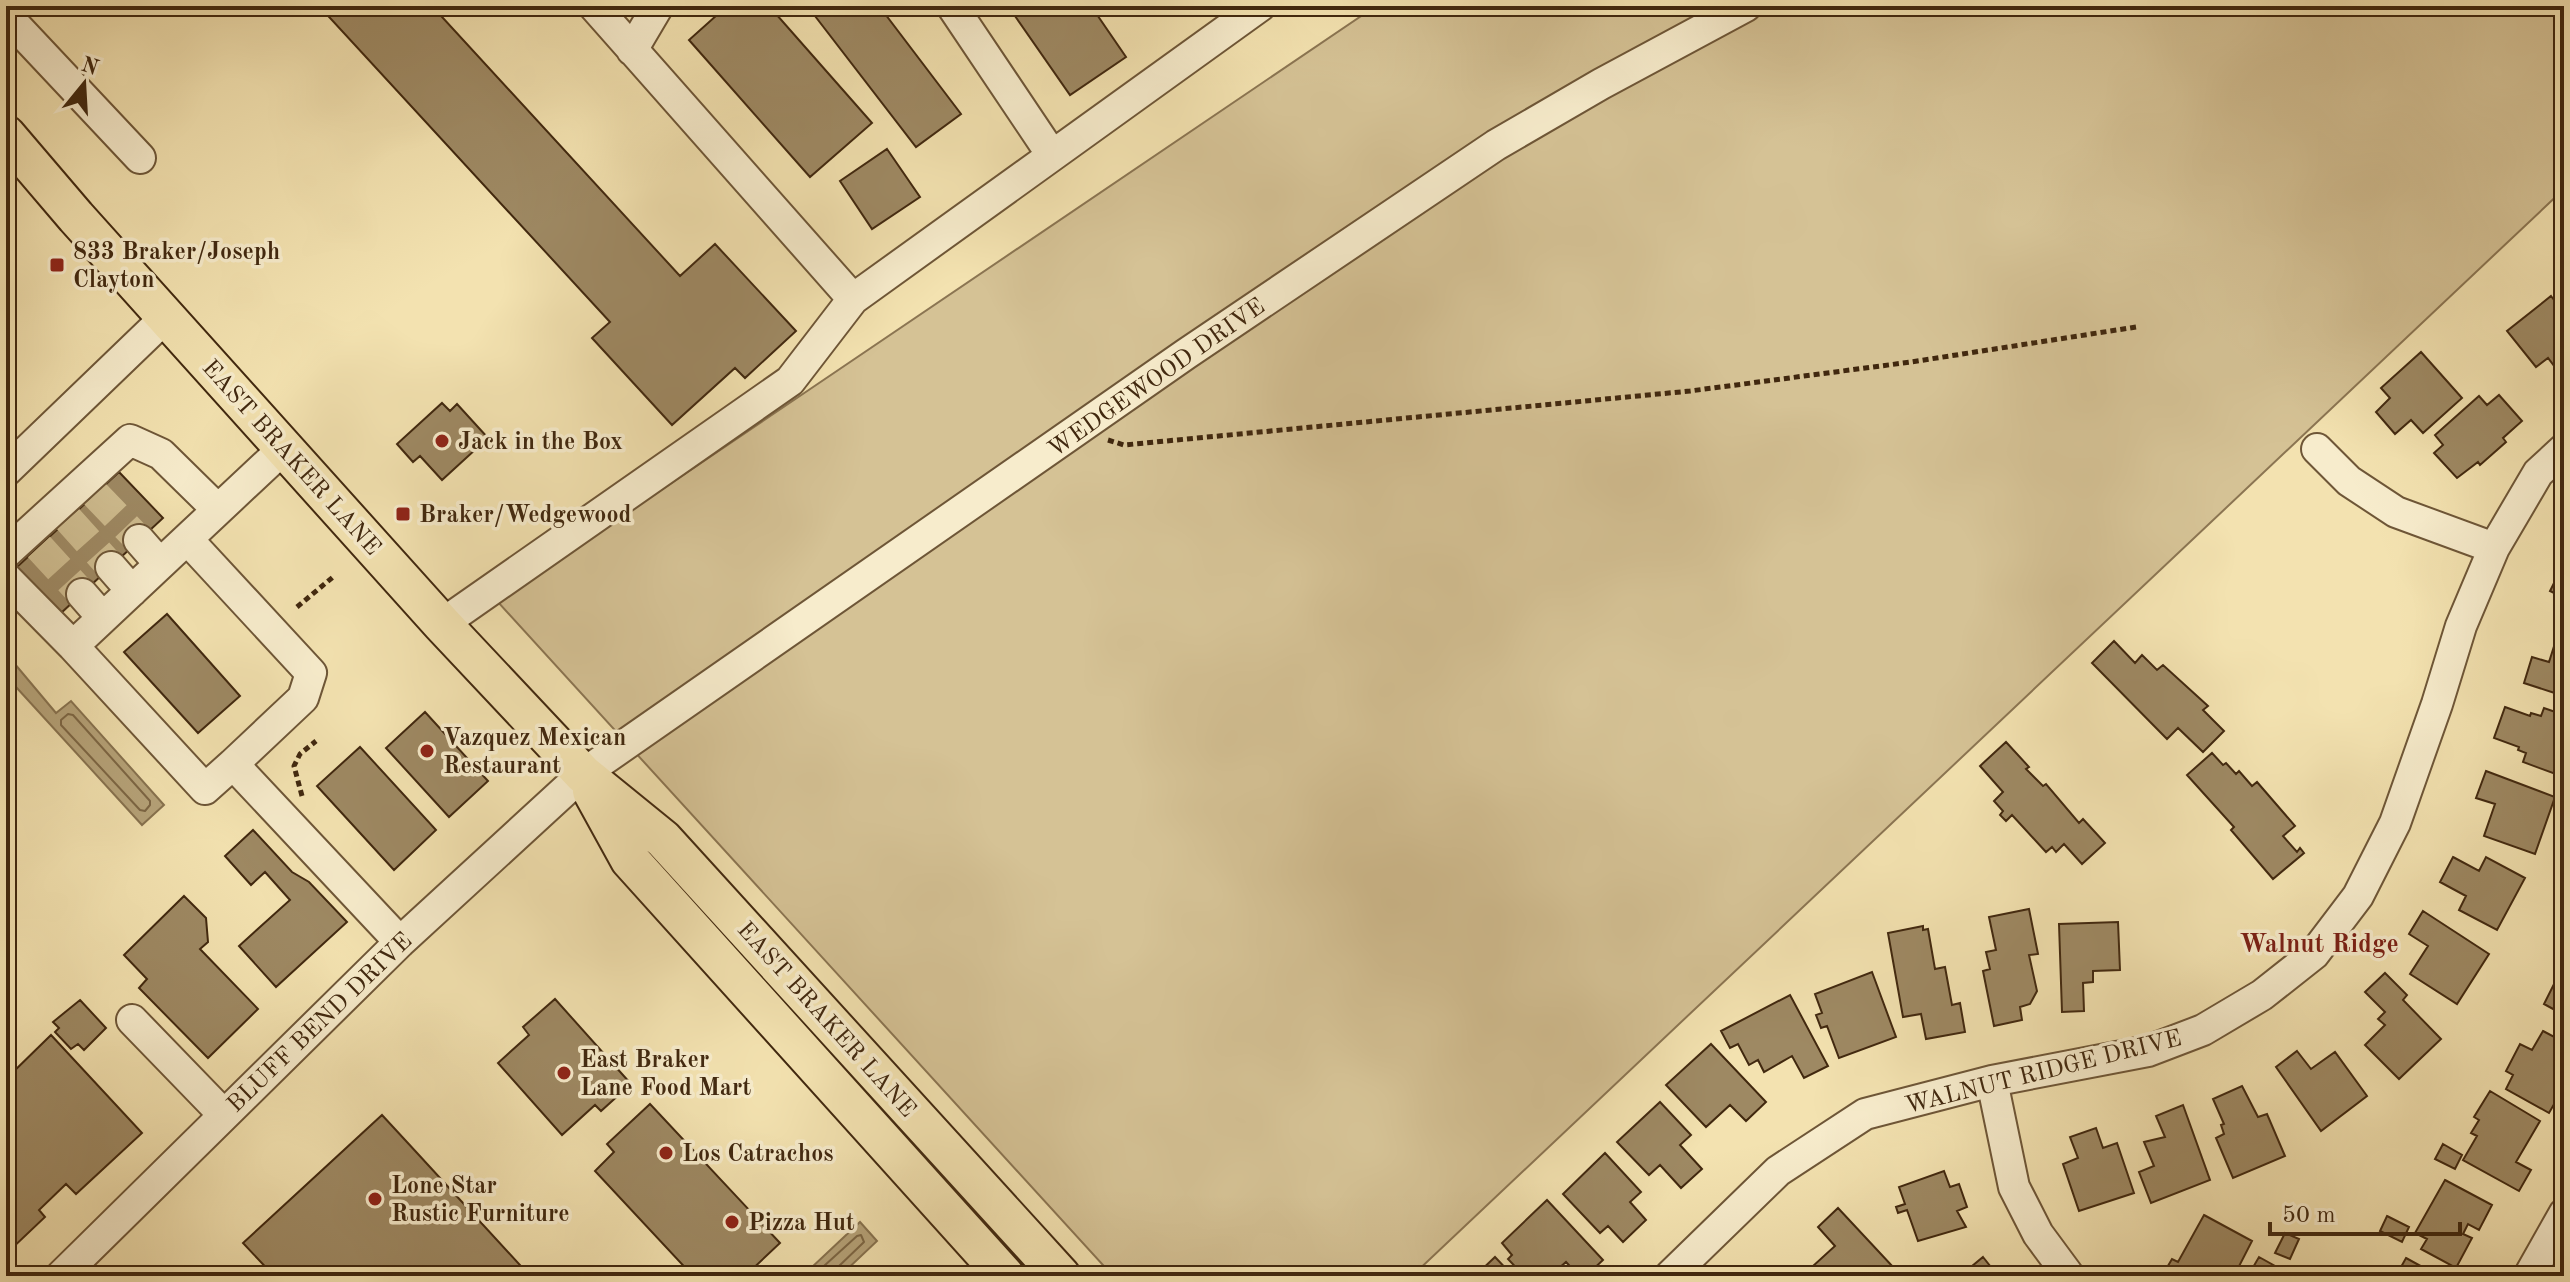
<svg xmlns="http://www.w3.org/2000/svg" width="2570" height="1282" font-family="'Old Standard TT',serif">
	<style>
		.green { fill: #d5c295; stroke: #8b7552; stroke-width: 2 }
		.water { fill: #b6a379; stroke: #87724f; stroke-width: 2 }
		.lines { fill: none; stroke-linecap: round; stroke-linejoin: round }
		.shore { stroke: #7c6644; stroke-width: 2 }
		.building { fill: #9e8963; stroke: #41280f; stroke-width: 2 }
		.minor-tunnel { stroke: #cfbd90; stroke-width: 30; stroke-dasharray: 30 15; stroke-linecap: butt }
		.minor-casing { stroke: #6e5637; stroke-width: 34 }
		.major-casing { stroke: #41280f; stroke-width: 42 }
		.path { stroke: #41280f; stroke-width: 5; stroke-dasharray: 6 4; stroke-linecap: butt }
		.minor { stroke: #f7eccc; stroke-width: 30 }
		.major { stroke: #f3e2b0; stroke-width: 38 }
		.poi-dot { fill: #8f2418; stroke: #f7eccc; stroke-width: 3 }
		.labels { text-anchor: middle; stroke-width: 7; stroke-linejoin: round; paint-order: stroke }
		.poi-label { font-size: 24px; font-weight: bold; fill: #41280f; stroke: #f7eccc; text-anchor: start }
		.street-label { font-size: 24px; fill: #41280f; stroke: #f7eccc }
		.neighbourhood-label { font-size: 26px; font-weight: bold; fill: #7a1f14; stroke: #f7eccc }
	</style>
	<rect width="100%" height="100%" fill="#f3e2b0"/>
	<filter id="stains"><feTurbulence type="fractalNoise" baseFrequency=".0025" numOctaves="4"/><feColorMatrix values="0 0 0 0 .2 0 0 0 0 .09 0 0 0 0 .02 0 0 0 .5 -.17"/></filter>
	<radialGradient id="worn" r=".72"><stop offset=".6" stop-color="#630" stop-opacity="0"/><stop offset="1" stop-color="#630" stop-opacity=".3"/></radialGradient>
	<path class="green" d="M 1376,6 L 2564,6 L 2564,189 L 1412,1276 L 1113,1276 L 497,601 Z"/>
	<path class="water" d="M 6,641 L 11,646 L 14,663 L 56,713 L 71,701 L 164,805 L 142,825 L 6,676 Z
		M 860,1222 L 877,1241 L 840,1276 L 819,1276 L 811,1268 Z"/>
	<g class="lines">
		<path class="shore" d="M 68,714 L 73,715 L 150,801 L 150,805 L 145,811 L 140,810 L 61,725 L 61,720 Z
			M 824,1276 L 824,1266 L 857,1236 L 861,1235 L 864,1242 L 837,1268 L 836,1276"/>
	</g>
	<path class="building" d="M 319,6 L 432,6 L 680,276 L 715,244 L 796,331 L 745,378 L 735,368 L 672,425 L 592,338 L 610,322 Z
		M 727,6 L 769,6 L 872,123 L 810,177 L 689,40 Z
		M 828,6 L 879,6 L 961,114 L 916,147 L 815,16 Z
		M 1008,6 L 1091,6 L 1126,57 L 1070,95 Z
		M 887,149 L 920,197 L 872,229 L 840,181 Z
		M 2551,296 L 2564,313 L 2564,379 L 2548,358 L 2536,367 L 2507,331 Z
		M 2421,352 L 2462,398 L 2423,433 L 2411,420 L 2395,434 L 2376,412 L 2390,398 L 2381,388 Z
		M 2499,395 L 2522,421 L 2503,438 L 2506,442 L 2480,465 L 2478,462 L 2457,478 L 2434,453 L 2443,445 L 2435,435 L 2479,396 L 2487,405 Z
		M 442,403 L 450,411 L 457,404 L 488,438 L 442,480 L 420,456 L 413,462 L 397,444 Z
		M 119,472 L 163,518 L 60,614 L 16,568 Z
		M 2564,563 L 2564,598 L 2550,591 Z
		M 167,614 L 240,696 L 198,733 L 124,652 Z
		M 2563,632 L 2564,696 L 2524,683 L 2532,657 L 2549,662 L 2557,637 L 2561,639 Z
		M 2114,641 L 2135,663 L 2142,655 L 2157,670 L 2163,665 L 2208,706 L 2203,710 L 2224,731 L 2203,752 L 2178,728 L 2167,739 L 2092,663 Z
		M 2505,707 L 2530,716 L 2531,713 L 2541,716 L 2544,708 L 2564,715 L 2564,777 L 2523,762 L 2526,753 L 2518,750 L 2519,747 L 2494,738 Z
		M 425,712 L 488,781 L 449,817 L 386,748 Z
		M 2006,742 L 2029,767 L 2026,769 L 2043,786 L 2046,784 L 2079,823 L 2083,819 L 2105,843 L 2082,864 L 2064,844 L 2056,852 L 2052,847 L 2046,852 L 2012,815 L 2006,821 L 2000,815 L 2003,811 L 1994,801 L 2003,792 L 1980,766 Z
		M 360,747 L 436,830 L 394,870 L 317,786 Z
		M 2212,753 L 2223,765 L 2226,763 L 2236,774 L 2239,771 L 2252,786 L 2257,782 L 2295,826 L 2283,836 L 2297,852 L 2300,848 L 2304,853 L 2273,879 L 2231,830 L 2234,827 L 2187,775 Z
		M 2486,771 L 2555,797 L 2535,854 L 2484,836 L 2495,804 L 2476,798 Z
		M 253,830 L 292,872 L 309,882 L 347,922 L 276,987 L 239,946 L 290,900 L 265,872 L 251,885 L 225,856 Z
		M 2453,857 L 2479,871 L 2486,857 L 2525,878 L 2497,930 L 2459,910 L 2466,896 L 2440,882 Z
		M 184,896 L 206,918 L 208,942 L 200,949 L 258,1009 L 208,1058 L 139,988 L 147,979 L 124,955 Z
		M 2029,909 L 2038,954 L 2029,955 L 2037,991 L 2030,1004 L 2020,1007 L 2022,1020 L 1994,1026 L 1983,971 L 1990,969 L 1986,952 L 1996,950 L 1989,917 Z
		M 2423,911 L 2489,954 L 2457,1004 L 2410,974 L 2428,946 L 2409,934 Z
		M 2118,922 L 2120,970 L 2093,971 L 2093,982 L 2083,983 L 2084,1011 L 2062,1012 L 2059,924 Z
		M 1923,926 L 1923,930 L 1928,929 L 1935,969 L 1945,967 L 1952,1005 L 1960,1003 L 1965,1032 L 1926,1039 L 1921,1014 L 1903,1017 L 1888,933 Z
		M 1872,972 L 1896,1037 L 1839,1058 L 1827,1026 L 1821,1028 L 1816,1015 L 1822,1013 L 1815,994 Z
		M 2385,973 L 2407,995 L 2403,1000 L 2441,1039 L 2399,1079 L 2365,1045 L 2385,1025 L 2378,1019 L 2385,1012 L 2365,992 Z
		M 2556,980 L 2564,984 L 2564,1015 L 2544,1004 Z
		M 1790,995 L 1828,1066 L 1804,1078 L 1792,1056 L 1764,1072 L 1758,1060 L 1749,1065 L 1738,1044 L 1730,1048 L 1721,1031 Z
		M 555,999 L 631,1084 L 601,1111 L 595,1105 L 562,1135 L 498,1063 L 529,1035 L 523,1027 Z
		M 80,1000 L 106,1028 L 84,1050 L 78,1044 L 71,1049 L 55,1032 L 59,1028 L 53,1022 Z
		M 2543,1031 L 2564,1042 L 2564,1087 L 2549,1113 L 2506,1089 L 2513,1075 L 2506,1071 L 2520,1044 L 2532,1050 Z
		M 51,1035 L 142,1133 L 76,1194 L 66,1184 L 39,1210 L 45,1217 L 6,1254 L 6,1079 Z
		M 1711,1044 L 1766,1102 L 1746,1121 L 1730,1105 L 1706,1127 L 1666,1085 Z
		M 2297,1051 L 2311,1069 L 2335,1052 L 2367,1096 L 2321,1131 L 2276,1067 Z
		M 2242,1086 L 2258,1117 L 2267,1114 L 2285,1156 L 2233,1178 L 2216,1138 L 2224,1134 L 2221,1125 L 2224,1124 L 2213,1099 Z
		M 2490,1091 L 2540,1121 L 2516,1162 L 2531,1170 L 2519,1191 L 2463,1160 L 2477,1136 L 2471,1133 L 2479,1120 L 2474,1117 Z
		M 1660,1102 L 1691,1135 L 1680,1145 L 1702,1169 L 1681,1188 L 1660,1165 L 1649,1175 L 1617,1142 Z
		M 650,1104 L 780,1243 L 745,1276 L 693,1276 L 595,1171 L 614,1152 L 607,1144 Z
		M 2183,1105 L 2210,1180 L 2151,1203 L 2139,1172 L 2154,1166 L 2144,1142 L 2165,1137 L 2156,1116 Z
		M 382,1115 L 418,1154 L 530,1276 L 274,1276 L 243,1243 Z
		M 2096,1128 L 2103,1148 L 2117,1143 L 2134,1193 L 2079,1211 L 2063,1164 L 2078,1158 L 2070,1137 Z
		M 2443,1144 L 2462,1155 L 2455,1169 L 2435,1159 Z
		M 1605,1153 L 1641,1192 L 1630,1202 L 1646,1220 L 1623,1242 L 1608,1226 L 1600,1233 L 1563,1194 Z
		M 1944,1171 L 1950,1187 L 1959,1184 L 1967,1207 L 1957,1211 L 1966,1227 L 1918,1241 L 1907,1210 L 1898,1213 L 1896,1207 L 1905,1204 L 1899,1187 Z
		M 2445,1180 L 2492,1205 L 2479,1230 L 2468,1224 L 2463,1234 L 2472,1238 L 2456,1268 L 2421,1249 L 2427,1239 L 2415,1233 Z
		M 1547,1200 L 1603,1260 L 1586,1276 L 1579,1276 L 1566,1262 L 1550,1276 L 1524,1276 L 1508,1259 L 1512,1255 L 1502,1243 Z
		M 1838,1208 L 1894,1268 L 1886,1276 L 1818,1276 L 1820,1274 L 1813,1266 L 1835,1246 L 1818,1227 Z
		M 2204,1215 L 2252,1241 L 2234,1276 L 2216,1276 L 2205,1270 L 2202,1276 L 2192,1273 L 2190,1276 L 2162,1276 L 2172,1259 L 2178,1262 Z
		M 2387,1216 L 2409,1227 L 2402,1242 L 2380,1231 Z
		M 2285,1233 L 2299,1239 L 2290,1259 L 2275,1253 Z
		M 1495,1257 L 1513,1276 L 1475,1276 Z
		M 1983,1257 L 1998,1276 L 1960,1276 Z
		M 2259,1257 L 2293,1276 L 2248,1276 Z
		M 2406,1258 L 2439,1276 L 2396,1276 Z"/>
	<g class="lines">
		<path class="minor-tunnel" d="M 95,494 L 139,540
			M 68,519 L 111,567
			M 39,547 L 82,594"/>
		<defs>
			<path id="minor" d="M 594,6 L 853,299
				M 952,6 L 1052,155
				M 15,25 L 140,158
				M 632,50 L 658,6
				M 283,449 L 187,539 L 311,673 L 303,698 L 233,764 L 400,942
				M 2317,449 L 2349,481 L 2396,512 L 2494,548
				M 6,471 L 166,317
				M 139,540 L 160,564
				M 6,553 L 130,440 L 161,454 L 218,510
				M 111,567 L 132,591
				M 6,578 L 73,646 L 187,539
				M 82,594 L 103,618
				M 442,624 L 790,381 L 853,299 L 1260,6
				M 73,646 L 205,789 L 233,764
				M 132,1020 L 224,1115
				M 1992,1081 L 2014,1187 L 2038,1234 L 2069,1276
				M 61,1276 L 400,942 L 583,774 L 1186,354 L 1496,145 L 1601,84 L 1746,6
				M 1670,1276 L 1778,1171 L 1865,1114 L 1992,1081 L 2148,1051 L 2203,1030 L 2262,995 L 2314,954 L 2358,896 L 2395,823 L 2437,704 L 2461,626 L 2494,548 L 2538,473 L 2564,449
				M 2529,1276 L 2564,1214"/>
			<path id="major" d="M 6,135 L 76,217 L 442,624 L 583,774 L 663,839 L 1061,1276
				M 592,791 L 630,860 L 1005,1276"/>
		</defs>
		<use href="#minor" class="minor-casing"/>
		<use href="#major" class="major-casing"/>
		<path class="path" d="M 1108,440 L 1124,445 L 1690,391 L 1911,362 L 2136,327
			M 297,607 L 333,577
			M 302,796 L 294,766 L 300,754 L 316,741"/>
		<use href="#minor" class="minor"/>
		<use href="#major" class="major"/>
	</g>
	<g class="poi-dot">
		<rect x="49" y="257" width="16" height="16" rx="4"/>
		<circle cx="442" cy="441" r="8"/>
		<rect x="395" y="506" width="16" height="16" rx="4"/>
		<circle cx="427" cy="751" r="8"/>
		<circle cx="564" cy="1073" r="8"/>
		<circle cx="666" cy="1153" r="8"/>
		<circle cx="375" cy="1199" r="8"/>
		<circle cx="732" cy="1222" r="8"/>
	</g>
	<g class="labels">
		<g class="poi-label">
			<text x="73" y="259">833 Braker/Joseph<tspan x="73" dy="28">Clayton</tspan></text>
			<text x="458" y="449">Jack in the Box</text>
			<text x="419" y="522">Braker/Wedgewood</text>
			<text x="443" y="745">Vazquez Mexican<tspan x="443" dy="28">Restaurant</tspan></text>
			<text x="580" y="1067">East Braker<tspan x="580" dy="28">Lane Food Mart</tspan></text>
			<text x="682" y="1161">Los Catrachos</text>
			<text x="391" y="1193">Lone Star<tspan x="391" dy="28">Rustic Furniture</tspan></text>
			<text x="748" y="1230">Pizza Hut</text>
		</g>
		<g class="street-label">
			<text transform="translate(1156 377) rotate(-35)" y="8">WEDGEWOOD DRIVE</text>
			<text transform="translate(292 457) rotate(48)" y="8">EAST BRAKER LANE</text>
			<text transform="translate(827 1019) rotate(48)" y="8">EAST BRAKER LANE</text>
			<text transform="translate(319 1022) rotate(-44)" y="8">BLUFF BEND DRIVE</text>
			<text transform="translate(2043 1071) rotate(-14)" y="8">WALNUT RIDGE DRIVE</text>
		</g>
		<g class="neighbourhood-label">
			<text x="2319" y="952">Walnut Ridge</text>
		</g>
	</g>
	<rect width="2570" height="1282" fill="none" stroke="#f3e2b0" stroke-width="32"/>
	<rect x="8" y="8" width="2554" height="1266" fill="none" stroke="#41280f" stroke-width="4"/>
	<rect x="16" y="16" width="2538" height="1250" fill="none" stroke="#41280f" stroke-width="2"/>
	<g transform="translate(84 84) rotate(18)" stroke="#f7eccc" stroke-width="6" paint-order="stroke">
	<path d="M0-6L14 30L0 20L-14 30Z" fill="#41280f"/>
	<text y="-12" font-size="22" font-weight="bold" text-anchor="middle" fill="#41280f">N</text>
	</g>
	<path d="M2270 1222v12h190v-12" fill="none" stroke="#41280f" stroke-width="4"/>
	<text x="2282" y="1222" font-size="24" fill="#41280f" stroke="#f7eccc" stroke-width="6" paint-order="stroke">50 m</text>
	<rect width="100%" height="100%" filter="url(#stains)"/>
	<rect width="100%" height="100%" fill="url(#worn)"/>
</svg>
